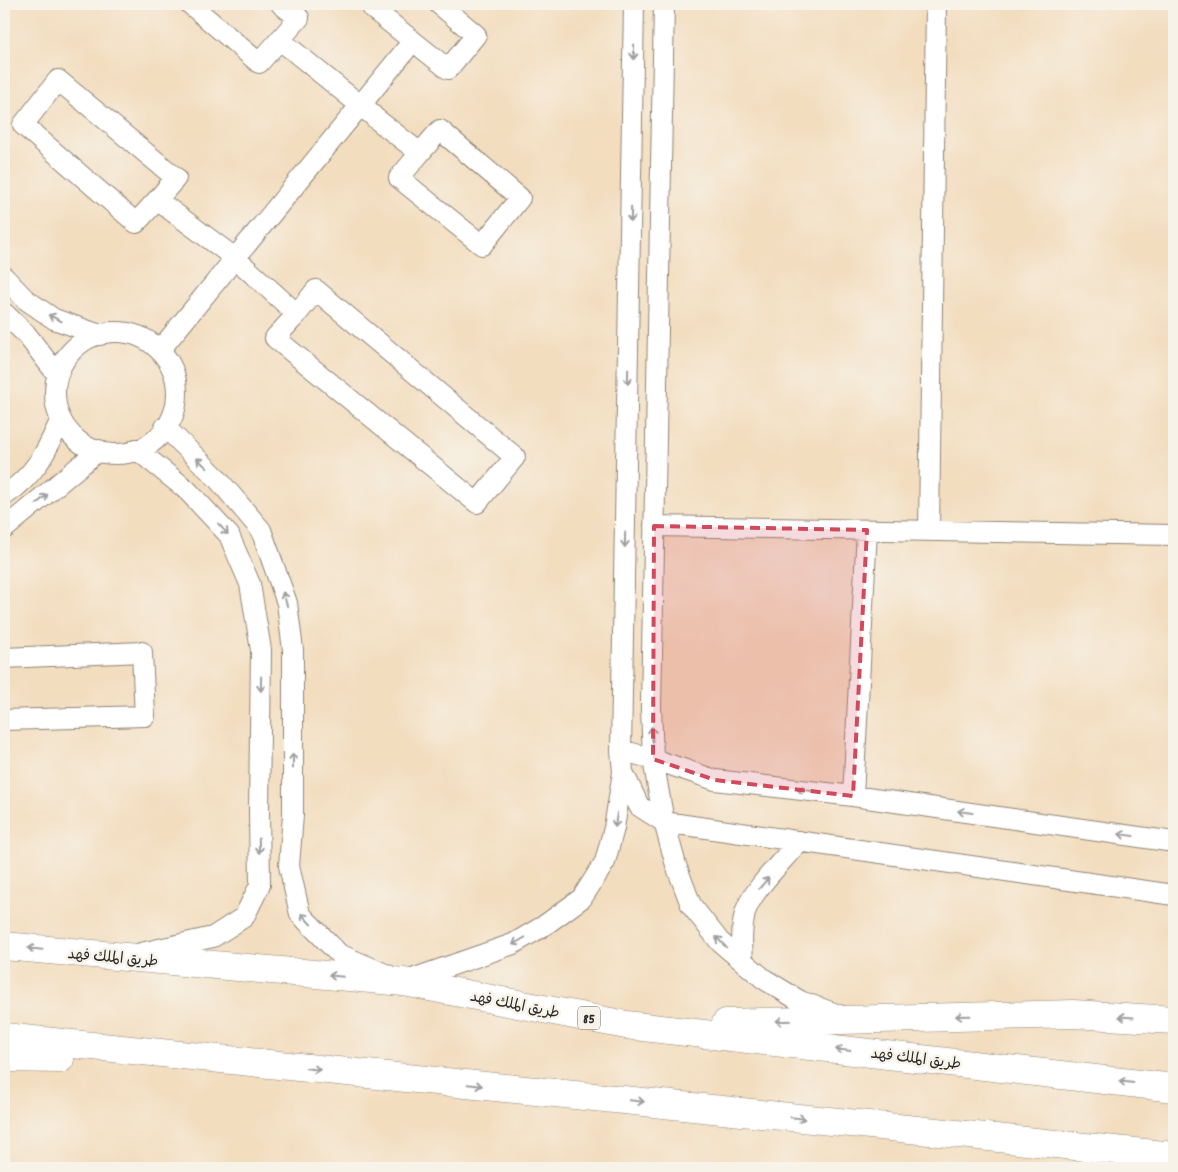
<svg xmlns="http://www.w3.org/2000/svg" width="1178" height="1172" font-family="Dekko,'Playpen Sans Arabic',sans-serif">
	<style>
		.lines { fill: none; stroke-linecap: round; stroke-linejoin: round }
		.street-casing { stroke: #8f8475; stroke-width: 22 }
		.highway-casing { stroke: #8f8475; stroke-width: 29 }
		.street { stroke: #fff; stroke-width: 20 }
		.highway { stroke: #fff; stroke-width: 28 }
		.oneway { stroke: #a0a0a0 }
		.marked { fill: #d1495b; fill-opacity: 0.2; stroke: #d1495b; stroke-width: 4; stroke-dasharray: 10 6; stroke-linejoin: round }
		.labels { text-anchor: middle; stroke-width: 5; stroke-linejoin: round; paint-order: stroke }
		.shield { fill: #f7f3e8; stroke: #686764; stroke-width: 1 }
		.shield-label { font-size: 14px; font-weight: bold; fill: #2b2b2b }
		.street-label { font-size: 15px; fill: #2b2b2b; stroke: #f7f3e8 }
	</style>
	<rect width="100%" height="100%" fill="#f7f3e8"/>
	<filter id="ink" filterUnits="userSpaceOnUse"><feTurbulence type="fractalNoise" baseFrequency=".02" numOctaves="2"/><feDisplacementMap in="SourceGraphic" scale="10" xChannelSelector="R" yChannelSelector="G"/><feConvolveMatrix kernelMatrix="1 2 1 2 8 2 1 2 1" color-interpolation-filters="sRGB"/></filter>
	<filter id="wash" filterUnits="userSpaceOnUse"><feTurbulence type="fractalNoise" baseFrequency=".0096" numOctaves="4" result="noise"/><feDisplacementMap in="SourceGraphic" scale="20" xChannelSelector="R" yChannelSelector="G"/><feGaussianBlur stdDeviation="1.12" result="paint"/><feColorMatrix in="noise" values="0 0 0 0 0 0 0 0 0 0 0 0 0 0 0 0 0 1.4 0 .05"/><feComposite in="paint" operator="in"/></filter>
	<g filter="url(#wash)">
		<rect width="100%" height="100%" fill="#f3ddbf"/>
	</g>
	<g filter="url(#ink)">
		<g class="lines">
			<defs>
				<path id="street" d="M 190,4 L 259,63 L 299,18 L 281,4
					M 378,4 L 373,9 L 448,69 L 476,35 L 439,4
					M 634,4 L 621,750 L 623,772 L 639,806 L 664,822 L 1174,895
					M 664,4 L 651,708 L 653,759 L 715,780 L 853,796 L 1174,842
					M 280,40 L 371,114
					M 362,103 L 375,118 L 420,153 L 399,178 L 482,245 L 520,198 L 440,130 L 420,153
					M 157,200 L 136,223 L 23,125 L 58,80 L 176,178 L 157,200 L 235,258 L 297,314 L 275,338 L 477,503 L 515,457 L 316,290 L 297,314
					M 4,277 L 25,299 L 54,319 L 100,335
					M 4,313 L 26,334 L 56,373
					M55 393a61 61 0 1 1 122 0a61 61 0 1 1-122 0Z
					M 160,350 L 413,41
					M 165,427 L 216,477 L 261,530 L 287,603 L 293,650 L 293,815 L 289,866 L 300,914 L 339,954 L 404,982 L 513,944 L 545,925 L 582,898 L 605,862 L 614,828 L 623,772
					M 136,449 L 187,490 L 229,535 L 250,584 L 261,650 L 259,812 L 260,885 L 244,917 L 213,937 L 141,953
					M 4,496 C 36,474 46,453 61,419
					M 654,526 L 1174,535
					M 4,529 L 99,450
					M 929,531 L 936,4
					M 4,658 L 142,652 L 145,716 L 4,720
					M 621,750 L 653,759 L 664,822 L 676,865 L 691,905 L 720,942 L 764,979 L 800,1001 L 842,1016
					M 853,796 L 867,530
					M 743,961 C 742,945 741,929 745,913 C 751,891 784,860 799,841"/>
				<path id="highway" d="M 4,946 L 404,982 L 626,1025 L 1174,1088
					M 726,1023 L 1073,1014 L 1174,1020
					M 4,1037 L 1174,1156
					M 4,1058 L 60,1059"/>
			</defs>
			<use href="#street" class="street-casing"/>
			<use href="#highway" class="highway-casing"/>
			<use href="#street" class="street"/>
			<use href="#highway" class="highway"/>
		</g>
		<defs><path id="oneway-shaft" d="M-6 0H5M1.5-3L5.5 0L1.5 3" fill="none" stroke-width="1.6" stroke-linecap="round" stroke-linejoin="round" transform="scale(1.25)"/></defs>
		<g class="oneway">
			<use href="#oneway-shaft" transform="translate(634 52) rotate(91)"/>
			<use href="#oneway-shaft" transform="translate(631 215) rotate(91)"/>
			<use href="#oneway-shaft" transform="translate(55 318) rotate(-154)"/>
			<use href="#oneway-shaft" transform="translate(628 377) rotate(91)"/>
			<use href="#oneway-shaft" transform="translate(202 463) rotate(-136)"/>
			<use href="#oneway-shaft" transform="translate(42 499) rotate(-41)"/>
			<use href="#oneway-shaft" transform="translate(223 529) rotate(48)"/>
			<use href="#oneway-shaft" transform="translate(625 540) rotate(91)"/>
			<use href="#oneway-shaft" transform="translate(285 599) rotate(-107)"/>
			<use href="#oneway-shaft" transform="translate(261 684) rotate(91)"/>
			<use href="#oneway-shaft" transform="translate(652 734) rotate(-93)"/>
			<use href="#oneway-shaft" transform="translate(293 761) rotate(-90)"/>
			<use href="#oneway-shaft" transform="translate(804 790) rotate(-173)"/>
			<use href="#oneway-shaft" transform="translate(965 812) rotate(-172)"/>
			<use href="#oneway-shaft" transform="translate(616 820) rotate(98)"/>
			<use href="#oneway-shaft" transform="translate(1126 835) rotate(-172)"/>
			<use href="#oneway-shaft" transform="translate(259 846) rotate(89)"/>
			<use href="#oneway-shaft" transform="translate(764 883) rotate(-49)"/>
			<use href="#oneway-shaft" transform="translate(306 919) rotate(-133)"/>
			<use href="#oneway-shaft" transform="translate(519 941) rotate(150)"/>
			<use href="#oneway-shaft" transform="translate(721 942) rotate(-134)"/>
			<use href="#oneway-shaft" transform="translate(35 949) rotate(-174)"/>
			<use href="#oneway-shaft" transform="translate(336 976) rotate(-175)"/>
			<use href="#oneway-shaft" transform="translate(963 1016) rotate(179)"/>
			<use href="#oneway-shaft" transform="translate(1126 1017) rotate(-176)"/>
			<use href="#oneway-shaft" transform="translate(783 1021) rotate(178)"/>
			<use href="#oneway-shaft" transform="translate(843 1050) rotate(-173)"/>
			<use href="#oneway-shaft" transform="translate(313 1069) rotate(6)"/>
			<use href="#oneway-shaft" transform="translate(1126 1082) rotate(-173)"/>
			<use href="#oneway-shaft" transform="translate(475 1085) rotate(6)"/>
			<use href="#oneway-shaft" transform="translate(637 1101) rotate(6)"/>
			<use href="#oneway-shaft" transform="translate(798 1118) rotate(6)"/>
		</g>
	</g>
	<path class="marked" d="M 654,526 L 867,530 L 853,796 L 715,780 L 653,759 Z"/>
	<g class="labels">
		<rect class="shield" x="578" y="1006.5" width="22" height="23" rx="4"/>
		<g class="shield-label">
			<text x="589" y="1023">85</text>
		</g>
		<g class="street-label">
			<text transform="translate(113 957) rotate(5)" y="5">طريق الملك فهد</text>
			<text transform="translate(515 1004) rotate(11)" y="5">طريق الملك فهد</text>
			<text transform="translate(916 1058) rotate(7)" y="5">طريق الملك فهد</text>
		</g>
	</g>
	<rect width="1178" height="1172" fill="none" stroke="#f7f3e8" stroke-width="20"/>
</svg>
